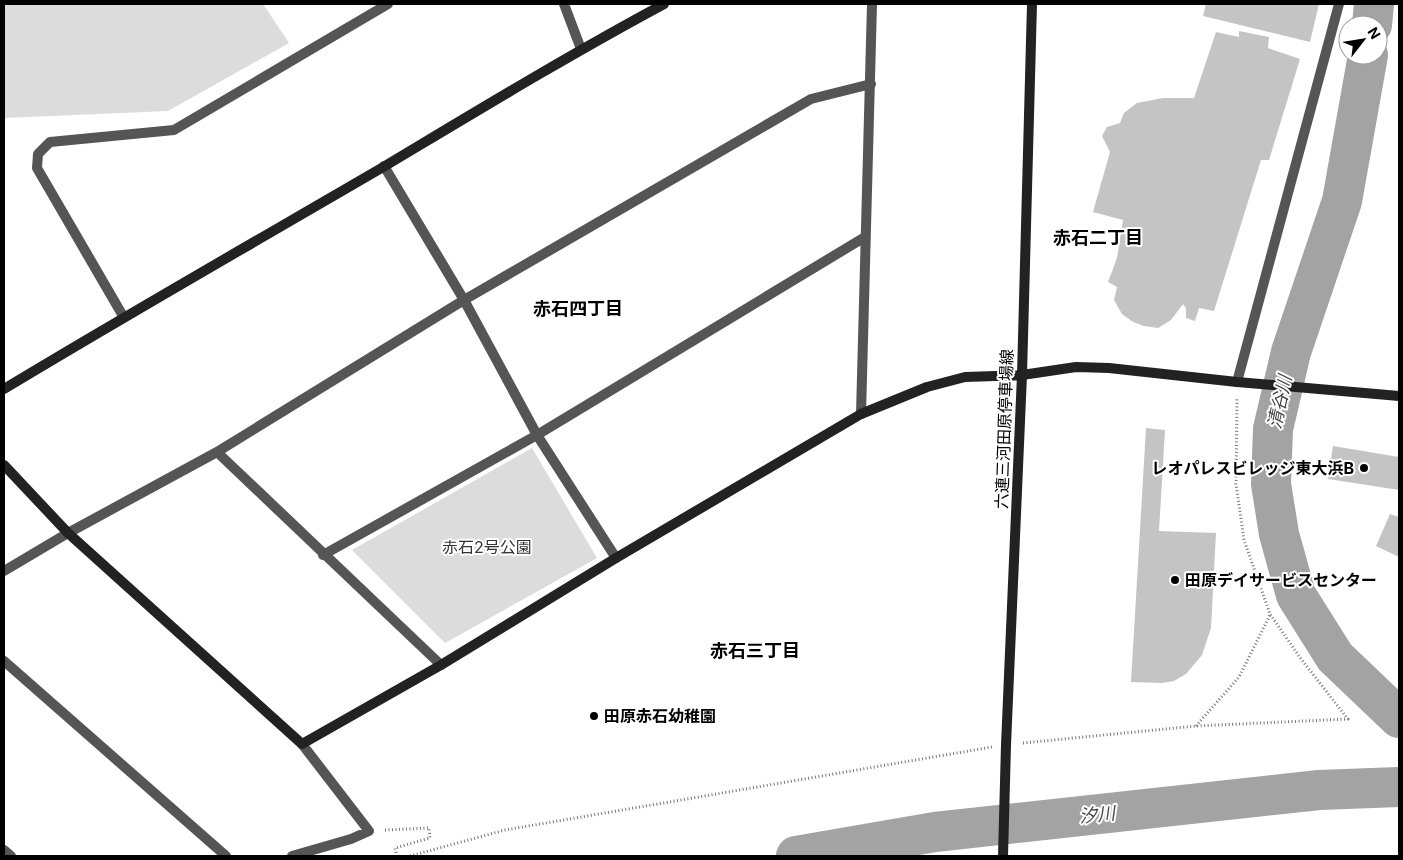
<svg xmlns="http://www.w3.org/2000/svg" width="1403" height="860" font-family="Inter,'Noto Sans JP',sans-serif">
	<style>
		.green { fill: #dcdcdc }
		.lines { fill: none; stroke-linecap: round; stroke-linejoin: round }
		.river { stroke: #a3a3a3; stroke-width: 40 }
		.building { fill: #c4c4c4 }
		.path { stroke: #777; stroke-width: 3; stroke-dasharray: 1 2.5; stroke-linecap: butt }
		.street { stroke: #555; stroke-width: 10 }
		.secondary { stroke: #222; stroke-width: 10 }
		.poi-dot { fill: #000; stroke: #fff; stroke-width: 2 }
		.labels { text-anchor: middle; stroke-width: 4; stroke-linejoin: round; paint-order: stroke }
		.street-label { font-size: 16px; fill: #000; stroke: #fff }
		.poi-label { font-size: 16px; font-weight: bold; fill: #000; stroke: #fff; text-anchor: start }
		.park-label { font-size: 16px; fill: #333; stroke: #fff }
		.neighbourhood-label { font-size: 18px; font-weight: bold; fill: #000; stroke: #fff }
		.water-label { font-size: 18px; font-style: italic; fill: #444; stroke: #fff }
	</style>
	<rect width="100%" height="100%" fill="#fff"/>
	<path class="green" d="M 4,4 L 263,4 L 289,43 L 168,111 L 4,118 Z
		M 532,448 L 597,558 L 445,643 L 352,550 Z"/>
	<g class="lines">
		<path class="river" d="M 1372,25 L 1374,4
			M 1368,55 L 1342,201 L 1291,352 L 1273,429 L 1271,484 L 1279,534 L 1296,595 L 1335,657 L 1399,718
			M 796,856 L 935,832 L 1319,790 L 1399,787"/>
	</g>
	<path class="building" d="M 1206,4 L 1319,4 L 1310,42 L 1203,16 Z
		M 1239,31 L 1269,37 L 1268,48 L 1300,59 L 1269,160 L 1261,160 L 1214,311 L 1199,308 L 1195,321 L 1186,318 L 1186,308 L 1183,304 L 1171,320 L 1158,328 L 1144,326 L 1133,322 L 1122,314 L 1114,300 L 1117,287 L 1108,282 L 1117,258 L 1123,220 L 1093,212 L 1110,152 L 1102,136 L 1107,127 L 1120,123 L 1124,113 L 1137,103 L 1163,98 L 1194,98 L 1216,32 L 1239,37 Z
		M 1146,428 L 1165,430 L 1159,531 L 1216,533 L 1211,628 L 1202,655 L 1186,674 L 1174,681 L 1162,683 L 1131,682 Z
		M 1333,446 L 1399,457 L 1399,490 L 1328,479 Z
		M 1390,514 L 1399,517 L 1399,557 L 1376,546 Z"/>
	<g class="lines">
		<path class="path" d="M 1196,726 L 1239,677 L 1270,615
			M 1023,743 L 1196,726 L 1348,719 L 1301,659 L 1270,614 L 1244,540 L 1236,484 L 1237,398
			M 385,830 L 429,828 L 430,838 L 395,848 L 397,856
			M 410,856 L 505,830 L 992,747"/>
		<path class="street" d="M 564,4 L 581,49
			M 384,166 L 464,300 L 537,435 L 616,558
			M 123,316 L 37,168 L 38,154 L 50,142 L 174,130 L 388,4
			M 1237,382 L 1339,4
			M 861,414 L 872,4
			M 217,452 L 441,665
			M 323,555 L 537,435 L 865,237
			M 4,571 L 68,533 L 217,452 L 464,300 L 811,99 L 871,84
			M 4,661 L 226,856
			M 4,850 L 11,856
			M 292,856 L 351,839 L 369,831 L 302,744"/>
		<path class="secondary" d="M 4,389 C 130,313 258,240 385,166 C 477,111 569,55 664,4
			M 4,465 L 68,533 L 302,744 L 441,665 L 616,558 L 861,414 L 927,387 L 965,377 L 1022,375 L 1076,367 L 1109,368 L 1237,382 L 1399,396
			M 1003,856 L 1006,745 L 1022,375 L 1032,4"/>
	</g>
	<g class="poi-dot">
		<circle cx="1364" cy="468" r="5"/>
		<circle cx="1175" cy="580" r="5"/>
		<circle cx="594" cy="716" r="5"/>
	</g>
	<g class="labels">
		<g class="street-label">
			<text transform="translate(1004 429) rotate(-88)" y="6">六連三河田原停車場線</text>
		</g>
		<g class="poi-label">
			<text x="1354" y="474" text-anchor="end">レオパレスビレッジ東大浜B</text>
			<text x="1185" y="586">田原デイサービスセンター</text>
			<text x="604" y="722">田原赤石幼稚園</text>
		</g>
		<g class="park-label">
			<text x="487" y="553">赤石2号公園</text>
		</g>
		<g class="neighbourhood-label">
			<text x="1098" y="244">赤石二丁目</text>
			<text x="578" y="315">赤石四丁目</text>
			<text x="755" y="657">赤石三丁目</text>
		</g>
		<g class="water-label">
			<text transform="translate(1280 402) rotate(-78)" y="6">清谷川</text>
			<text transform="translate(1097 815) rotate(-6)" y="6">汐川</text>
		</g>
	</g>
	<rect width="1403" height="860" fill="none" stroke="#000000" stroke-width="10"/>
	<g transform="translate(1363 40) rotate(59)"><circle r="24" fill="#ffffff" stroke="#999999"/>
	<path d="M0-4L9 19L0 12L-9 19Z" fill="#000000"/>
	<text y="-8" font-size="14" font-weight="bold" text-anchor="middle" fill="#000000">N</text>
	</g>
</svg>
